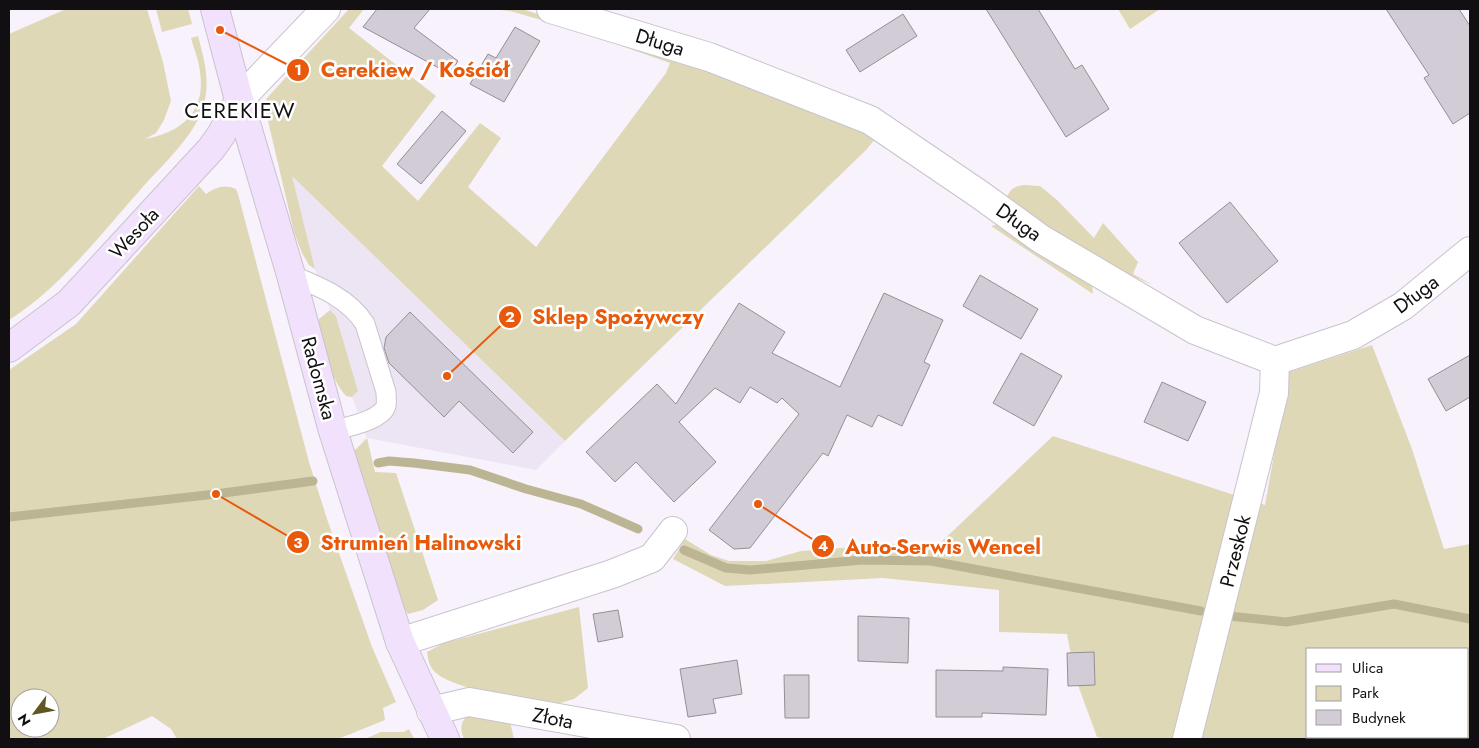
<svg xmlns="http://www.w3.org/2000/svg" width="1479" height="748" font-family="Jost,sans-serif">
	<style>
		.built { fill: #eee5f4 }
		.green { fill: #ded8b7; fill-rule: evenodd }
		.lines { fill: none; stroke-linecap: round; stroke-linejoin: round }
		.stream { stroke: #bcb593; stroke-width: 9 }
		.building { fill: #d1ccd5; stroke: #948f97 }
		.lane-casing { stroke: #c8c3cc; stroke-width: 21 }
		.street-casing { stroke: #c8c3cc; stroke-width: 30 }
		.secondary-casing { stroke: #c8c3cc; stroke-width: 30 }
		.lane { stroke: #fff; stroke-width: 19 }
		.street { stroke: #fff; stroke-width: 28 }
		.secondary { stroke: #f1e1fc; stroke-width: 28 }
		.labels { text-anchor: middle; stroke-width: 5; stroke-linejoin: round; paint-order: stroke }
		.street-label { font-size: 20px; fill: #110f12; stroke: #fff }
		.quarter-label { font-size: 22px; letter-spacing: 1px; fill: #110f12; stroke: #fff }
		.leader { fill: none; stroke: #e8590c; stroke-width: 2 }
		.callout-dot { fill: #e8590c; stroke: #fff; stroke-width: 2 }
		.mark-label { font-size: 15px; text-anchor: middle; font-weight: bold; fill: #fff }
		.callout-label { font-size: 21px; text-anchor: middle; font-weight: bold; fill: #e8590c; stroke: #fff; stroke-width: 5; stroke-linejoin: round; paint-order: stroke }
	</style>
	<rect width="100%" height="100%" fill="#f8f2fc"/>
	<path class="built" d="M 291,175 L 565,441 L 536,470 L 367,438 L 352,397 L 358,391 L 336,316 L 330,310 L 315,269 Z"/>
	<path class="green" d="M 66,9 L 147,9 L 163,62 L 171,101 L 164,120 L 156,133 L 145,139 C 182,132 206,112 200,72 C 199,60 194,49 191,38 L 198,36 C 204,59 211,82 203,107 C 194,137 162,165 141,189 C 102,233 60,288 9,320 L 9,34 Z
		M 156,9 L 188,9 L 192,24 L 162,32 Z
		M 349,9 L 364,9 L 349,28 L 436,96 L 382,166 L 418,201 L 480,123 L 501,138 L 468,187 L 536,247 L 666,73 L 670,63 L 573,29 L 510,11 L 490,9 L 522,9 L 798,98 L 885,138 L 875,139 L 866,150 L 565,441 L 292,176 L 315,269 L 309,265 L 302,253 L 294,232 L 264,104 L 267,98 Z
		M 1118,9 L 1160,9 L 1130,29 Z
		M 1025,185 L 1040,186 L 1057,200 L 1094,238 L 1103,223 L 1138,262 L 1133,274 L 1153,285 L 1085,256 L 1010,206 L 1007,196 C 1012,187 1016,186 1025,185 Z
		M 199,186 L 206,194 C 217,187 223,184 236,189 L 238,194 L 309,462 L 327,519 L 372,647 L 396,702 L 383,708 L 385,720 L 338,739 L 177,739 L 171,729 L 152,716 L 103,739 L 9,739 L 9,370 L 76,324 ZM 20,698 L 50,698 L 50,728 L 20,728 Z
		M 1002,223 L 1092,285 L 1093,294 L 991,226 Z
		M 330,310 L 336,316 L 358,391 L 352,397 L 346,396 C 329,377 325,349 318,325 L 319,319 Z
		M 1372,345 L 1412,449 L 1444,549 L 1470,544 L 1470,739 L 1108,739 L 1097,737 L 1075,677 L 1067,634 L 999,632 L 999,590 L 883,578 L 725,586 L 673,559 L 685,539 L 711,555 L 729,561 L 766,561 L 801,551 L 895,544 L 937,546 L 1053,436 L 1265,505 L 1289,372 ZM 1308,649 L 1468,649 L 1468,737 L 1308,737 Z
		M 367,438 L 375,472 L 396,473 L 397,476 L 438,600 L 423,610 L 408,614 L 404,608 L 354,451 Z
		M 579,607 L 588,688 L 574,699 L 560,703 C 530,698 452,692 433,670 C 429,665 428,659 427,652 L 444,643 Z
		M 467,716 L 509,717 L 514,739 L 464,739 C 460,730 460,723 467,716 Z
		M 409,729 L 414,739 L 365,739 L 381,732 L 404,732 Z"/>
	<g class="lines">
		<path class="stream" d="M 378,463 L 389,461 L 414,463 L 470,470 L 526,489 L 581,504 L 638,529
			M 9,517 L 216,494 L 313,481
			M 684,550 L 726,568 L 750,570 L 862,560 L 931,561 L 1201,611
			M 1229,616 L 1286,622 L 1394,604 L 1470,619"/>
	</g>
	<path class="building" d="M 377,9 L 430,9 L 414,28 L 458,61 L 450,74 L 363,27 Z
		M 986,9 L 1038,9 L 1075,69 L 1082,65 L 1109,109 L 1066,137 Z
		M 1386,9 L 1459,9 L 1470,26 L 1470,113 L 1453,124 L 1424,78 L 1429,75 Z
		M 903,14 L 917,36 L 860,72 L 846,50 Z
		M 515,27 L 540,41 L 504,102 L 470,84 L 488,54 L 496,58 Z
		M 442,111 L 466,131 L 421,184 L 397,164 Z
		M 1230,202 L 1278,261 L 1227,303 L 1179,243 Z
		M 980,275 L 1038,309 L 1021,339 L 963,306 Z
		M 884,293 L 943,320 L 924,362 L 930,365 L 902,426 L 878,415 L 872,427 L 847,415 L 828,456 L 823,453 L 750,548 L 734,549 L 709,530 L 799,414 L 782,398 L 777,403 L 750,387 L 740,403 L 715,388 L 679,422 L 716,462 L 674,502 L 636,462 L 615,482 L 586,452 L 657,384 L 676,404 L 739,303 L 785,332 L 772,353 L 840,387 Z
		M 410,312 L 533,432 L 513,453 L 459,401 L 444,417 L 389,363 L 384,348 L 386,337 Z
		M 1021,353 L 1062,376 L 1034,426 L 993,403 Z
		M 1470,355 L 1470,397 L 1446,411 L 1428,379 Z
		M 1162,382 L 1206,402 L 1188,441 L 1144,422 Z
		M 618,610 L 623,637 L 598,642 L 593,614 Z
		M 858,616 L 909,618 L 908,663 L 858,661 Z
		M 1094,652 L 1095,685 L 1068,686 L 1067,653 Z
		M 737,660 L 742,694 L 713,699 L 716,713 L 688,717 L 680,669 Z
		M 1003,667 L 1048,669 L 1046,715 L 982,713 L 982,717 L 936,717 L 936,670 L 1003,671 Z
		M 784,675 L 809,675 L 809,718 L 785,718 Z"/>
	<g class="lines">
		<defs>
			<path id="lane" d="M 291,275 C 318,286 349,298 365,324 L 386,392 C 386,399 388,406 383,411 C 371,423 348,426 333,431"/>
			<path id="street" d="M 551,9 L 709,57 L 870,120 L 979,194 L 1041,239 L 1195,330 L 1275,361 L 1353,335 L 1403,306 L 1470,251
				M 239,100 L 326,9
				M 400,642 L 612,574 L 652,558 L 673,531
				M 431,711 L 469,702 L 676,739
				M 1187,739 L 1274,393 L 1275,361"/>
			<path id="secondary" d="M 215,9 L 239,100 L 291,275 L 333,431 L 400,642 L 445,739
				M 9,348 L 69,303 L 211,149 L 221,135 L 239,100"/>
		</defs>
		<use href="#lane" class="lane-casing"/>
		<use href="#street" class="street-casing"/>
		<use href="#secondary" class="secondary-casing"/>
		<use href="#lane" class="lane"/>
		<use href="#street" class="street"/>
		<use href="#secondary" class="secondary"/>
	</g>
	<g class="labels">
		<g class="street-label">
			<text transform="translate(660 42) rotate(17)" y="7">Długa</text>
			<text transform="translate(1019 222) rotate(35)" y="7">Długa</text>
			<text transform="translate(134 233) rotate(-47)" y="7">Wesoła</text>
			<text transform="translate(1416 294) rotate(-37)" y="7">Długa</text>
			<text transform="translate(319 378) rotate(75)" y="7">Radomska</text>
			<text transform="translate(1235 551) rotate(-76)" y="7">Przeskok</text>
			<text transform="translate(553 718) rotate(11)" y="7">Złota</text>
		</g>
		<g class="quarter-label">
			<text x="240" y="118">CEREKIEW</text>
		</g>
	</g>
	<path class="leader" d="M220 30L298 70M447 376L510 317M216 494L298 542M758 504L823 546"/>
	<g class="callout-dot">
		<circle cx="220" cy="30" r="5"/>
		<circle cx="447" cy="376" r="5"/>
		<circle cx="216" cy="494" r="5"/>
		<circle cx="758" cy="504" r="5"/>
		<circle cx="298" cy="70" r="12"/>
		<circle cx="510" cy="317" r="12"/>
		<circle cx="298" cy="542" r="12"/>
		<circle cx="823" cy="546" r="12"/>
	</g>
	<g class="mark-label">
		<text x="298" y="75">1</text>
		<text x="510" y="322">2</text>
		<text x="298" y="548">3</text>
		<text x="823" y="551">4</text>
	</g>
	<g class="callout-label">
		<text x="415" y="77">Cerekiew / Kościół</text>
		<text x="618" y="324">Sklep Spożywczy</text>
		<text x="421" y="550">Strumień Halinowski</text>
		<text x="943" y="554">Auto-Serwis Wencel</text>
	</g>
	<rect width="1479" height="748" fill="none" stroke="#110f12" stroke-width="20"/>
	<rect x="1306" y="648" width="162" height="90" fill="#ffffff" stroke="#a09fa0"/>
	<rect x="1316" y="664" width="25" height="8" fill="#f1e1fc" stroke="#a09fa0"/>
	<text x="1352" y="673" font-size="15" fill="#110f12">Ulica</text>
	<rect x="1316" y="686" width="25" height="15" fill="#ded8b7" stroke="#a09fa0"/>
	<text x="1352" y="698" font-size="15" fill="#110f12">Park</text>
	<rect x="1316" y="710" width="25" height="15" fill="#d1ccd5" stroke="#a09fa0"/>
	<text x="1352" y="723" font-size="15" fill="#110f12">Budynek</text>
	<g transform="translate(35 713) rotate(238)"><circle r="24" fill="#ffffff" stroke="#a09fa0"/>
	<path d="M0-4L9 19L0 12L-9 19Z" fill="#5f5622"/>
	<text y="-8" font-size="14" font-weight="bold" text-anchor="middle" fill="#110f12">N</text>
	</g>
</svg>
